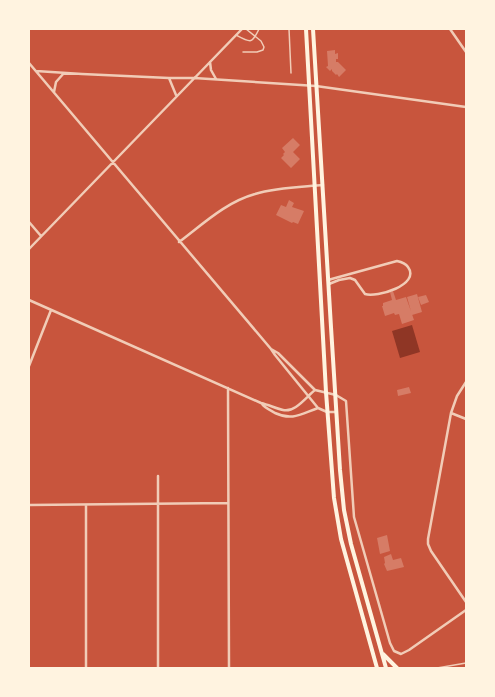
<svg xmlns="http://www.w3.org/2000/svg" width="495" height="697" font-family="'DM Sans',sans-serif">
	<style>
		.water { fill: #8f3625 }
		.building { fill: #d67c66 }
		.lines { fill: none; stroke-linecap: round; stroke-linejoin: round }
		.service { stroke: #f1ccb7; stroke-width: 1.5 }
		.minor { stroke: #f1ccb7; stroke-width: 2.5 }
		.primary { stroke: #fff3e0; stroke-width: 4 }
	</style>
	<rect width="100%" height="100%" fill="#c8553d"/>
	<path class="water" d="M 412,325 L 420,352 L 400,358 L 392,331 Z"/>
	<path class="building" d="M 335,50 L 335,54 L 338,53 L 338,59 L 336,59 L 336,62 L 338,62 L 346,70 L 339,77 L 337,74 L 336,75 L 332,71 L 332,69 L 330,71 L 326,67 L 328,66 L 327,51 Z
		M 293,138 L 300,145 L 293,152 L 300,159 L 291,168 L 281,158 L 284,155 L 283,154 L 285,152 L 282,148 Z
		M 289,200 L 294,203 L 292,207 L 304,211 L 298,224 L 293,222 L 292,223 L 276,215 L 281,205 L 286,207 Z
		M 393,291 L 396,300 L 406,297 L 414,320 L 402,324 L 399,314 L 395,315 L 394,313 L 385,316 L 382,306 L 383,306 L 383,303 L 392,300 L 390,292 Z
		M 417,294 L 422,312 L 412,315 L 407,297 Z
		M 426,295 L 429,302 L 421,305 L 418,297 Z
		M 409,387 L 411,393 L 398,396 L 397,390 Z
		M 387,535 L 390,551 L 380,554 L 377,538 Z
		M 391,554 L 393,560 L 401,558 L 404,567 L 387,571 L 384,564 L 385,563 L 384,557 Z"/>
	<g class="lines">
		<path class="service" d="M 289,29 L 291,73
			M 236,35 C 251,43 252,44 259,29
			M 243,52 L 257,52 L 263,50 L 264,47 L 261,41 L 246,29
			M 437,668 L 466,663"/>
		<path class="minor" d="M 450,29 L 466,52
			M 210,62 L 211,70 L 216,79
			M 29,63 L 271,349 L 275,355 L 318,408 L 327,412 L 336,412
			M 36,71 L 82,74 L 169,78 L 194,78 L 316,86 L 466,107
			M 169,78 L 176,95
			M 54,92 L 56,82 L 64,73
			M 29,222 L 41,236
			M 179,242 C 203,224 226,202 255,194 C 277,187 301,187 323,185
			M 29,249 L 242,29
			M 328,280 L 397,261 C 402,262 406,264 408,267 C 421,285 376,298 365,294 L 355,280 L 350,278 L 339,280 L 329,284
			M 29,300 L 261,403 C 269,405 275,408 283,410 C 295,413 306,397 315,390
			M 271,349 L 278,353 L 315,390 L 336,395 L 346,401 L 354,517 L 390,643 L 394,651 L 401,654 L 409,650 L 466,610
			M 29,366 L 51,310
			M 466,382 L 457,396 L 451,413 L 428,539 L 428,544 L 431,551 L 466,602
			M 228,388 L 229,668
			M 262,404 C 265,408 270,410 275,413 C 292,421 301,414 318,408
			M 451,413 L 466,419
			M 29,505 L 228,503
			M 86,505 L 86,668
			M 158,668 L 158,476"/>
		<path class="primary" d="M 306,29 L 326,392 L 334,498 L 341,539 L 377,668
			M 313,29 L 331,327 L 340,470 L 344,510 L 351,544 L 386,668
			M 383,654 L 397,668"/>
	</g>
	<rect width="495" height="697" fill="none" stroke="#fff3e0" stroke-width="60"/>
</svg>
